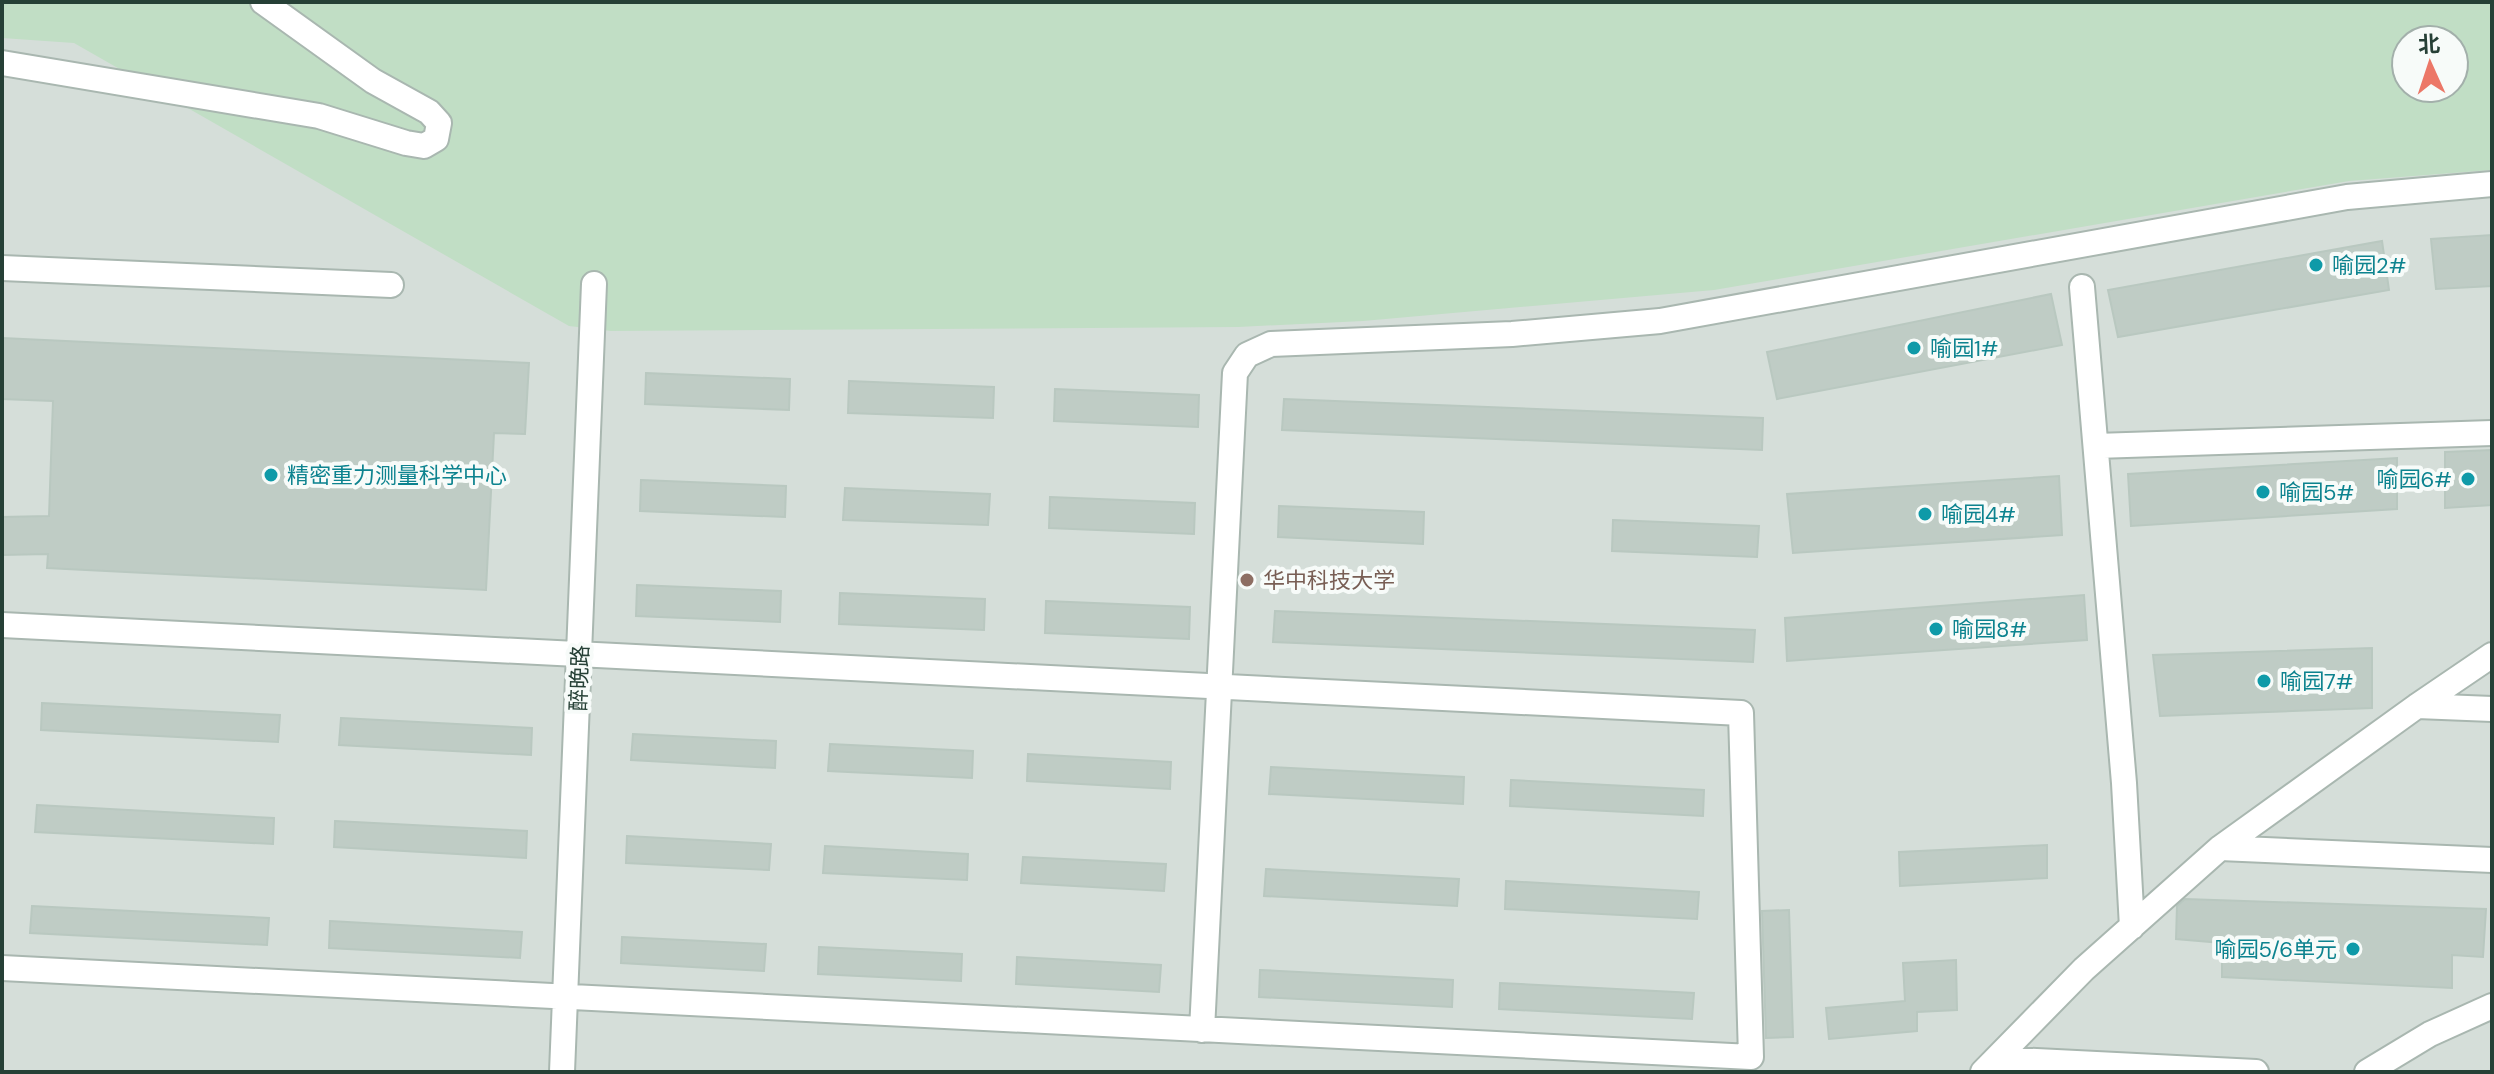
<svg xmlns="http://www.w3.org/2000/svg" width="2494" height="1074" font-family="'DM Sans','Noto Sans SC',sans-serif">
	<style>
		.built { fill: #d5ded9; fill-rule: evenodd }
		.green { fill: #c1dec5; fill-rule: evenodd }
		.building { fill: #bfccc5; stroke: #b9c8c0; stroke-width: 2 }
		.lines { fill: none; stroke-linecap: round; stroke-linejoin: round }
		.street-casing { stroke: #a9b7b0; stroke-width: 28 }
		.street { stroke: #fff; stroke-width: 24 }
		.culture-dot { fill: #0f9aa8; stroke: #f7fbf9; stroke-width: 3 }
		.education-dot { fill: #8d6e63; stroke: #f7fbf9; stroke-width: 3 }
		.labels { text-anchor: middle; stroke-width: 8; stroke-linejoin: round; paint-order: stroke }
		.culture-label { font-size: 22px; fill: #0d838f; stroke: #f7fbf9; text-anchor: start }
		.education-label { font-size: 22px; fill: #785e54; stroke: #f7fbf9; text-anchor: start }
		.street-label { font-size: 22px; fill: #264036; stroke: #f7fbf9 }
	</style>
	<rect width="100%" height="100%" fill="#e6efea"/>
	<path class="built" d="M 2,2 L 2492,2 L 2492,1072 L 2,1072 ZM 2406,40 L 2454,40 L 2454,88 L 2406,88 Z"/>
	<path class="green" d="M 2,2 L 2492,2 L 2492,170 L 2349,181 L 1714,290 L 1363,321 L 1238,327 L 611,331 L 569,326 L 74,43 L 2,38 ZM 2406,40 L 2454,40 L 2454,88 L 2406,88 Z"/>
	<path class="building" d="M 2492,235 L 2492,286 L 2436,289 L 2431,239 Z
		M 2382,241 L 2389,290 L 2118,337 L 2108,290 Z
		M 2051,294 L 2062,345 L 1777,399 L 1767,352 Z
		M 2,338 L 529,363 L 525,434 L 494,433 L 486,590 L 47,568 L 48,554 L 2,555 L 2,517 L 49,516 L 53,401 L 2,399 Z
		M 646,373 L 790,379 L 789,410 L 645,404 Z
		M 849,381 L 994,387 L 993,418 L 848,413 Z
		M 1055,389 L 1199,395 L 1198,427 L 1054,421 Z
		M 1284,399 L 1763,418 L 1762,450 L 1282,430 Z
		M 2492,450 L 2492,505 L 2445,508 L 2445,452 Z
		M 2397,458 L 2397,509 L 2131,526 L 2128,474 Z
		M 2059,476 L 2062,535 L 1793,553 L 1787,494 Z
		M 641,480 L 786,486 L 785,517 L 640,511 Z
		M 845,488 L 990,494 L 988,525 L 843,520 Z
		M 1050,497 L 1195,503 L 1194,534 L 1049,528 Z
		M 1279,506 L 1424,512 L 1423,544 L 1278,537 Z
		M 1613,520 L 1759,526 L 1757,557 L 1612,551 Z
		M 637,585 L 781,591 L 780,622 L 636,616 Z
		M 840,593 L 985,599 L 984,630 L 839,624 Z
		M 2084,595 L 2087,640 L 1787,661 L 1785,618 Z
		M 1046,601 L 1190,607 L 1189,639 L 1045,633 Z
		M 1275,611 L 1755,630 L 1753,662 L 1273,642 Z
		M 2372,648 L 2372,708 L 2160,716 L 2153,655 Z
		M 42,703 L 280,715 L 278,742 L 41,730 Z
		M 341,718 L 532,728 L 531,755 L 339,745 Z
		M 633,734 L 776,741 L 775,768 L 631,760 Z
		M 830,744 L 973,751 L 972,778 L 828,771 Z
		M 1028,754 L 1171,762 L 1170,789 L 1027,781 Z
		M 1271,767 L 1464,777 L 1463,804 L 1269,794 Z
		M 1511,780 L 1704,790 L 1703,816 L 1510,806 Z
		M 37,805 L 274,818 L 273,844 L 35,832 Z
		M 335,821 L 527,831 L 526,858 L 334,847 Z
		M 627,836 L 771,844 L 769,870 L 626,863 Z
		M 2047,845 L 2047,878 L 1900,886 L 1899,852 Z
		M 825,846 L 968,854 L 967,880 L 823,873 Z
		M 1023,857 L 1166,864 L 1164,891 L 1021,883 Z
		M 1266,869 L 1459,879 L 1457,906 L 1264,896 Z
		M 1506,881 L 1699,892 L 1697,919 L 1505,909 Z
		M 2185,899 L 2486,909 L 2483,957 L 2452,955 L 2452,988 L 2222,977 L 2222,943 L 2176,939 L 2177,906 Z
		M 32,906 L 269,918 L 267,945 L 30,933 Z
		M 1789,910 L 1793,1037 L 1766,1038 L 1762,911 Z
		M 330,921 L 522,932 L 520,958 L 329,948 Z
		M 622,937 L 766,944 L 764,971 L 621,963 Z
		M 819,947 L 962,954 L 961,981 L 818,974 Z
		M 1017,957 L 1161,965 L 1159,992 L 1016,984 Z
		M 1956,960 L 1957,1010 L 1917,1012 L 1917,1031 L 1829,1039 L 1826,1008 L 1905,1001 L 1903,963 Z
		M 1260,970 L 1453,980 L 1452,1007 L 1259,997 Z
		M 1500,983 L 1694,993 L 1692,1019 L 1499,1009 Z"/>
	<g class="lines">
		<defs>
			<path id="street" d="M 2,63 L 319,116 L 406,143 L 424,146 L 436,139 L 439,123 L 429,112 L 373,81 L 263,2
				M 2,268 L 391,285
				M 2082,287 L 2124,783 L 2132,927
				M 2096,446 L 2492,433
				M 2,625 L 1741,713 L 1751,1057 L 2,968
				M 2417,706 L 2492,709
				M 2220,848 L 2492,860
				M 1202,1030 L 1235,373 L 1247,355 L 1271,344 L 1512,334 L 1660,321 L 2347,197 L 2492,184
				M 1996,1059 L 2256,1072
				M 562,1072 L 594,284
				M 1983,1072 L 2084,969 L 2220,848 L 2417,706 L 2492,655
				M 2367,1072 L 2430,1034 L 2492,1006"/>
		</defs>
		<use href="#street" class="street-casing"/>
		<use href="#street" class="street"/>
	</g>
	<g class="culture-dot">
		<circle cx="2316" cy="265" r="8"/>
		<circle cx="1914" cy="348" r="8"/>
		<circle cx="271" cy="475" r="8"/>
		<circle cx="2468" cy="479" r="8"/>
		<circle cx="2263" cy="492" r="8"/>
		<circle cx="1925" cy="514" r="8"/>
		<circle cx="1936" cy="629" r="8"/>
		<circle cx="2264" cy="681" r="8"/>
		<circle cx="2353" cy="949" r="8"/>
	</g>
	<circle class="education-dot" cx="1247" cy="580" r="8"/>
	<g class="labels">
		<g class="culture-label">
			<text x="2332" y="273">喻园2#</text>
			<text x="1930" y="356">喻园1#</text>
			<text x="287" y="483">精密重力测量科学中心</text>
			<text x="2452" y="487" text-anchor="end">喻园6#</text>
			<text x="2279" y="500">喻园5#</text>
			<text x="1941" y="522">喻园4#</text>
			<text x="1952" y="637">喻园8#</text>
			<text x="2280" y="689">喻园7#</text>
			<text x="2337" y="957" text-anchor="end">喻园5/6单元</text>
		</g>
		<g class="education-label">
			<text x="1263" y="588">华中科技大学</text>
		</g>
		<g class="street-label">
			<text transform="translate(579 678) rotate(-88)" y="8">醉晚路</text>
		</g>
	</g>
	<rect width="2494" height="1074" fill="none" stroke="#264036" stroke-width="8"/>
	<g transform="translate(2430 64) rotate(357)"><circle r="38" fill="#f7fbf9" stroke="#a3b0ab" stroke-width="2"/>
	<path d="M0-6L14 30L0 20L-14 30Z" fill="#ec7767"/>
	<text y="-12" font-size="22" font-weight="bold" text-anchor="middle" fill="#264036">北</text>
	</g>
</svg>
